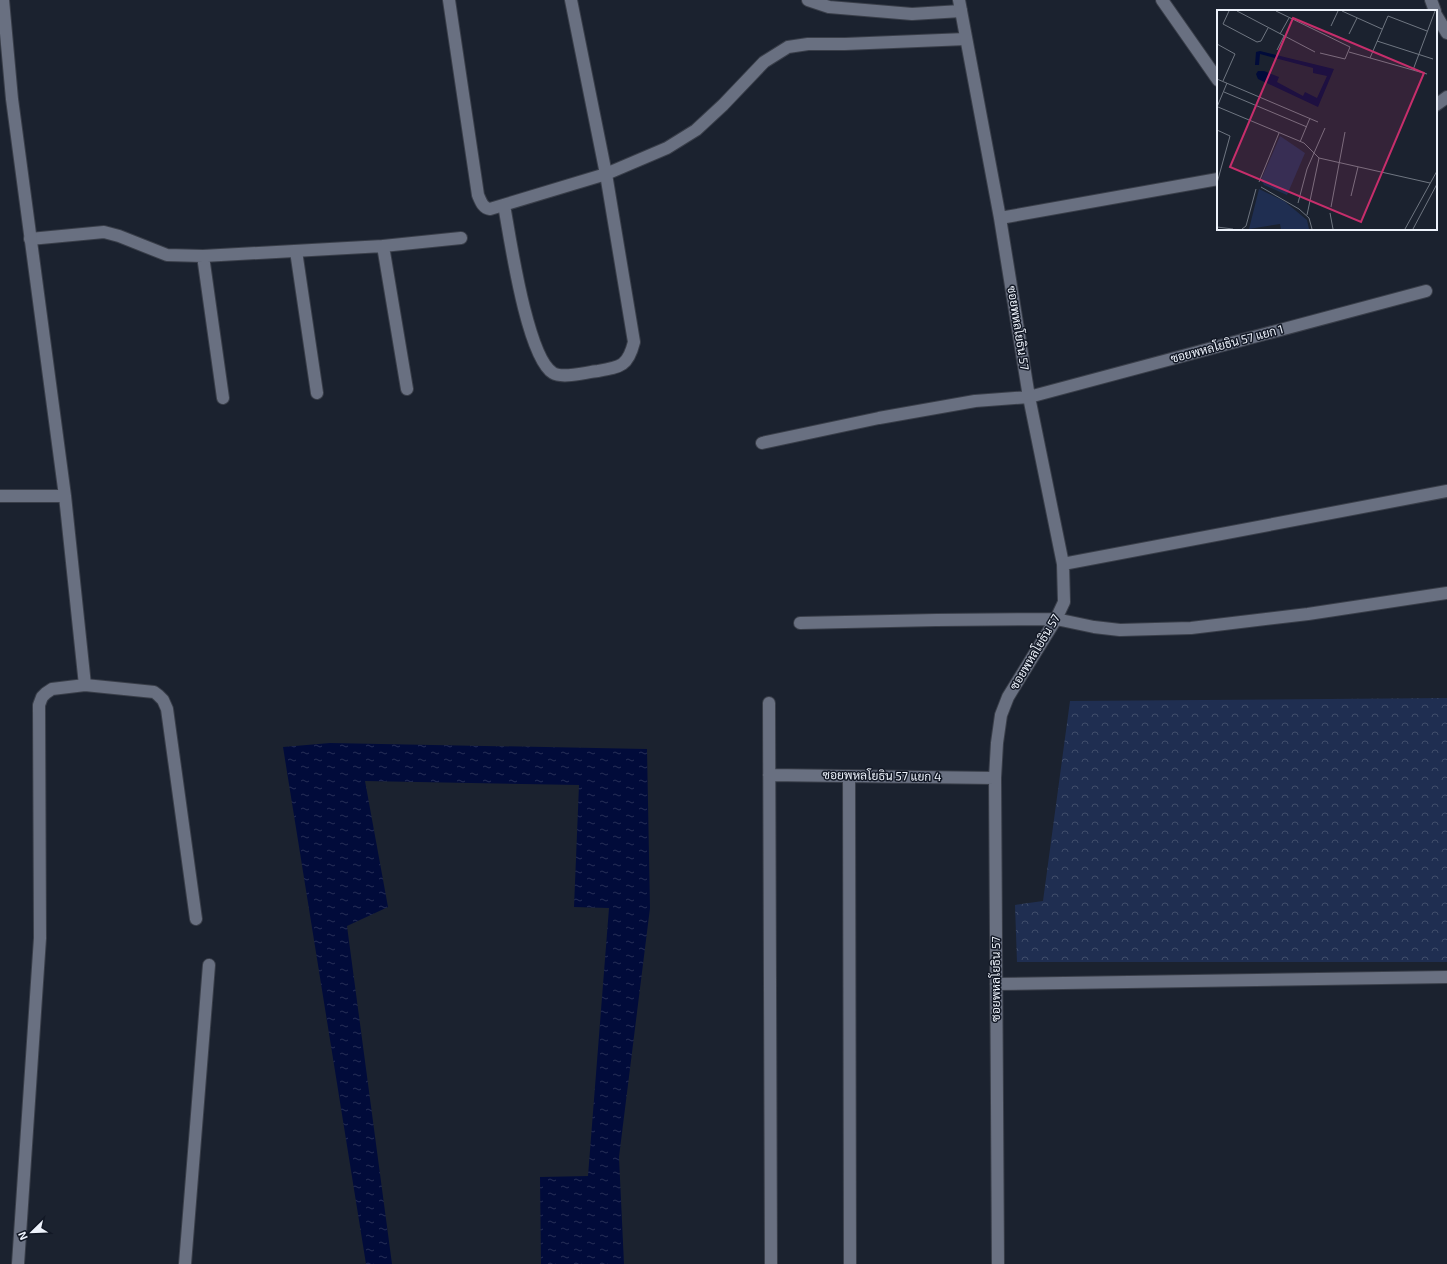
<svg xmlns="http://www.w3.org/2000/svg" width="1447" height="1264" font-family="'Exo 2',Sarabun,sans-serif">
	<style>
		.forest { fill: url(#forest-crowns) }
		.water { fill: url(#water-ripples) }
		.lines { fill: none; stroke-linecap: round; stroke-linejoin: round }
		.lane-casing { stroke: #393e49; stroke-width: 14 }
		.street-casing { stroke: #393e49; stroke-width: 14 }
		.lane { stroke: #697081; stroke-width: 12 }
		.street { stroke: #697081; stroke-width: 12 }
		.labels { text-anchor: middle; stroke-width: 3; stroke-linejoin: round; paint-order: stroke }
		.street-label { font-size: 12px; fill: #eef3fc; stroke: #121825 }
		.inset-road { fill: none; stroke: #6f7681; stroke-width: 1 }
		.view { fill: #c62e6b; fill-opacity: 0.15; stroke: #c62e6b; stroke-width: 2 }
		.inset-edge { fill: none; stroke: #eef3fc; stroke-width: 2 }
	</style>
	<defs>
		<pattern id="forest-crowns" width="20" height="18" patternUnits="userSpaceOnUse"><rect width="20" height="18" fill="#1f2e51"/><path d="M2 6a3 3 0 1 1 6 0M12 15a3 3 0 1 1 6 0" fill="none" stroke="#404d6b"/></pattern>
		<pattern id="water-ripples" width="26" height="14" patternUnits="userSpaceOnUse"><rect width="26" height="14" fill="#010b3a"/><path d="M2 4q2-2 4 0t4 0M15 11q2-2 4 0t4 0" fill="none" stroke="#262f57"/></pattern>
	</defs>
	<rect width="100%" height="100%" fill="#1b222f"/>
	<path class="forest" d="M 1447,698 L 1447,962 L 1017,962 L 1015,905 L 1043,901 L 1070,701 Z"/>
	<path class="water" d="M 330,743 L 647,749 L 650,908 L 619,1157 L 624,1264 L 541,1264 L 540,1177 L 588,1176 L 609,908 L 574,907 L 579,785 L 365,781 L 388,907 L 347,926 L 392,1264 L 366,1264 L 283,747 Z"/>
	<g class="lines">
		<defs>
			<path id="lane" d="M 449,0 L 478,195 C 481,202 483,208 490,209 L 606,174 L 667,148 L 696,130 L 723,105 L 764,62 L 788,47 L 808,44 L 845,44 L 966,39
				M 808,0 L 829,7 L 912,14 L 961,11
				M 1162,0 L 1218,80
				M 1431,0 L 1435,11
				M 1436,15 L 1447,33
				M 1436,105 L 1447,97
				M 504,205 C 510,238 527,357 553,373 C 563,379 586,372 598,371 C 621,367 628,366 634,342 L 606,174 L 571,0
				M 30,239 L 104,232 L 119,236 L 167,255 L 203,256 L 383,246 L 461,238
				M 383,246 L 407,389
				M 296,251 L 317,393
				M 203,256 L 223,398"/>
			<path id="street" d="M 3,0 L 12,99 L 65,496 L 85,685
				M 959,0 L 1000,218 L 1029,397 L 1063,564 L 1064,602 L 1056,619 L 1008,697 L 1001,715 L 997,743 L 995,778 L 998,1264
				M 1000,218 L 1218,179
				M 762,443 L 879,418 L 975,401 L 1029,397 L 1426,291
				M 0,496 L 65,496
				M 1063,564 L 1447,491
				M 800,623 L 936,620 L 1056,619 L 1094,627 L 1120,630 L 1191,628 L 1308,614 L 1447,593
				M 769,703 L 771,1264
				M 769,775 L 995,778
				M 849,776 L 850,1264
				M 996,984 L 1447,977
				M 18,1264 L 40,938 L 39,705 L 42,697 L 46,693 L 52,689 L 85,685 L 154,692 L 158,695 L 163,700 L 167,709 L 196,919
				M 185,1264 L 209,965"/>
		</defs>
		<use href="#lane" class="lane-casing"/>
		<use href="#street" class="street-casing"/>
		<use href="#lane" class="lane"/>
		<use href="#street" class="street"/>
	</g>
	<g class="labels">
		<g class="street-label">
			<text transform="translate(1018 328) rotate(81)" y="4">ซอยพหลโยธิน 57</text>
			<text transform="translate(1227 344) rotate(-15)" y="4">ซอยพหลโยธิน 57 แยก 1</text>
			<text transform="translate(1035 652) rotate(-59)" y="4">ซอยพหลโยธิน 57</text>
			<text transform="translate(882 776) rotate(1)" y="4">ซอยพหลโยธิน 57 แยก 4</text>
			<text transform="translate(996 979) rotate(-90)" y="4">ซอยพหลโยธิน 57</text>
		</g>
	</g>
	<g transform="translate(1217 10)">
		<rect width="220" height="220" fill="#1b222f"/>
		<path d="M 63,126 L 88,143 L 70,185 L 47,175 L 44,170 ZM 42,179 L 67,191 L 90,210 L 92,219 L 64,219 L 63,214 L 32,219 Z" fill="#1f2e51"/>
		<path d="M 43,41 L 117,59 L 101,97 L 41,69 L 39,64 L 41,61 L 47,61 L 62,67 L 60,72 L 86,86 L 88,82 L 100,88 L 110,66 L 96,63 L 96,58 L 43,44 L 42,55 L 38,55 L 39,42 Z" fill="#010b3a"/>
		<path class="inset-road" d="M 12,1 L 6,14 L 40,32 L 44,31 L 51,18M 20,1 L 98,42M 59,1 L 133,37 L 128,49 L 103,43M 125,1 L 165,19M 114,16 L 121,1M 63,24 L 72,8M 132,24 L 140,8M 160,31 L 216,49M 0,34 L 18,44 L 6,71M 60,40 L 67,26M 132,42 L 210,64M 153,48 L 171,6 L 210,21M 196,60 L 218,1M 0,69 L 101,112M 7,82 L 90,117M 0,97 L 10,73M 1,97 L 87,133 L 102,148 L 213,173M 0,120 L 13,126 L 0,173M 83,132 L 93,108M 42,172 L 62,123M 44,177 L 82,199 L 92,208 L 95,219M 134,186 L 141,157M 81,193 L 90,159 L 108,118M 114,197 L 128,122M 113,203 L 116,219M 90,205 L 102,148M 0,217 L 16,219M 25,219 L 29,216 L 39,179M 188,219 L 220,161M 196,219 L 220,174"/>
		<path class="view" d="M 76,8 L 207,63 L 144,212 L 13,157 Z"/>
		<rect width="220" height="220" class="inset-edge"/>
	</g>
	<g transform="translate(32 1232) rotate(247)" stroke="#121825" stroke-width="3" paint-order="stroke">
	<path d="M0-3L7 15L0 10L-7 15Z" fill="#eef3fc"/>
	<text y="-6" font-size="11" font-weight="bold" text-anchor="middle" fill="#eef3fc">N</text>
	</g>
</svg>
